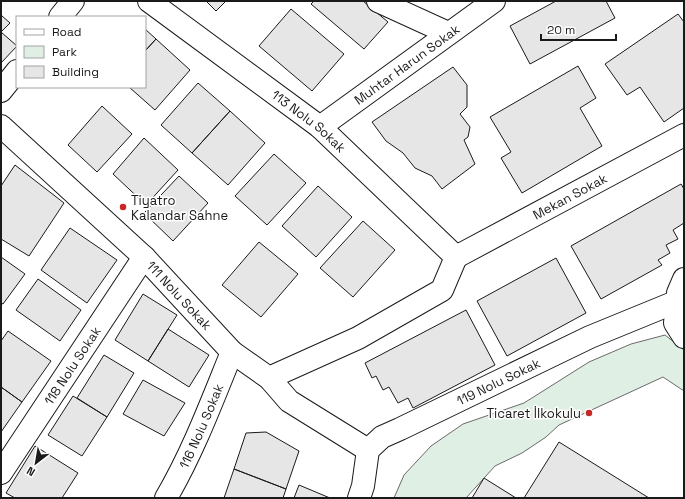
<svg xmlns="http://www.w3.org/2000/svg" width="685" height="499" font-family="'Space Grotesk',sans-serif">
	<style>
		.green { fill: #e0efe3; stroke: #6a6a6a }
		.building { fill: #e6e6e6; stroke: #1a1a1a }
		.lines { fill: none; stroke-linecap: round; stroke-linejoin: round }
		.minor-casing { stroke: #1a1a1a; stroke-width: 24 }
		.minor { stroke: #fff; stroke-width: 22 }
		.poi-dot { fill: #c62828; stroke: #fff; stroke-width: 1.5 }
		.labels { text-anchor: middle; stroke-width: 3; stroke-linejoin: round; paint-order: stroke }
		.street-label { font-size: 13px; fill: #1a1a1a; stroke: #fff }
		.poi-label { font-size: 13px; fill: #1a1a1a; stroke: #fff; text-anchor: start }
	</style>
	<rect width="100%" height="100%" fill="#fff"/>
	<path class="green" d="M 665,335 L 684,350 L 684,391 L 663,377 L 559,425 L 546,437 L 522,453 L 495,466 L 466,498 L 394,498 L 404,475 L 431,446 L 463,424 L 524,403 L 589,362 L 631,344 Z"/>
	<path class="building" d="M 206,1 L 226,1 L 216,11 Z
		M 314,1 L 363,1 L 388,22 L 364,49 L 311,4 Z
		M 556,1 L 606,1 L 615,18 L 530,64 L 510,26 Z
		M 291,9 L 344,54 L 312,91 L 259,46 Z
		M 678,14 L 684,22 L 684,108 L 664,122 L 640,87 L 627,95 L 605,64 Z
		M 1,15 L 10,23 L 1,32 Z
		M 145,29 L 156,39 L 145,51 Z
		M 1,32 L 17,46 L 1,63 Z
		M 156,39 L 190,70 L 155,110 L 129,87 L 145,87 L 145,51 Z
		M 578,66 L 596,98 L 580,108 L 602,146 L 522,193 L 501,158 L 511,152 L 490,117 Z
		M 453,67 L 467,85 L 467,107 L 460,114 L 470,127 L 468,137 L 464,140 L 475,164 L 442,189 L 432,176 L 415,168 L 403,153 L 386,141 L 372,122 Z
		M 198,83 L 230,111 L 192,153 L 161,125 Z
		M 102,106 L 132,134 L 97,172 L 68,145 Z
		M 230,111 L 265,143 L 228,185 L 192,153 Z
		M 144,138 L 178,170 L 146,205 L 113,174 Z
		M 274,154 L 306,183 L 267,225 L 235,196 Z
		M 15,165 L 64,203 L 29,256 L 1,239 L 1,186 Z
		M 179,176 L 208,203 L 173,241 L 144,213 Z
		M 681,184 L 684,189 L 684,223 L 673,230 L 678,239 L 666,245 L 670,253 L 658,260 L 662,265 L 601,299 L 571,246 Z
		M 318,186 L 352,217 L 316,257 L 282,226 Z
		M 363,221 L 395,250 L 353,297 L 320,268 Z
		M 70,228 L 117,260 L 87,303 L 41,270 Z
		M 259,242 L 298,274 L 261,317 L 222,285 Z
		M 1,257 L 25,274 L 3,304 L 1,303 Z
		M 556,258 L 586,313 L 507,356 L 477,301 Z
		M 38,279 L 81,310 L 60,341 L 16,310 Z
		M 143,294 L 177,315 L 148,361 L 115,340 Z
		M 466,310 L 495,365 L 413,408 L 408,398 L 398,403 L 389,387 L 383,390 L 376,376 L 372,378 L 365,363 Z
		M 168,329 L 209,355 L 189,387 L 148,361 Z
		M 8,331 L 51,361 L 22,402 L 1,387 L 1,341 Z
		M 104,355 L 134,373 L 107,417 L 77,398 Z
		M 143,380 L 185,403 L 164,436 L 123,414 Z
		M 1,387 L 22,402 L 1,432 Z
		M 73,396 L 107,417 L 82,456 L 48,435 Z
		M 266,432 L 299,451 L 286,489 L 234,469 L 246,433 Z
		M 559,442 L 649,498 L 524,498 Z
		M 35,446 L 78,473 L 62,498 L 15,498 L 6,493 Z
		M 234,469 L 286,489 L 283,498 L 224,498 Z
		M 484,478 L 516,498 L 472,498 Z
		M 299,485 L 330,498 L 294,498 Z"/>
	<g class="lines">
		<defs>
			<g id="minor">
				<path id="s1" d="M 149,1 L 320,127 L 456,257"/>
				<path d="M 378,1 L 448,33"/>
				<path d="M 60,17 L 73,1"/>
				<path d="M 1,91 L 17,71"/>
				<path id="s2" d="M 1,126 L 144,257 L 232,352 L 269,378 L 289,401 L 368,450"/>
				<path id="s3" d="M 320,127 L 494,1"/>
				<path id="s4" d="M 456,257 L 684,135"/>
				<path d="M 684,279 L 678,293 L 675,323 L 684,337"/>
				<path d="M 269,378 L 358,338 L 442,290 L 456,257"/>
				<path id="s5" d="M 1,473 L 144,257"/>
				<path id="s6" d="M 166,498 C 193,452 212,401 232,352"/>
				<path id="s7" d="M 359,498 L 363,486 L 368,450 L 382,437 L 400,429 L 590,337 L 678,301"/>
			</g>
		</defs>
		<use href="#minor" class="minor-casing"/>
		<use href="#minor" class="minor"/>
	</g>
	<g class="poi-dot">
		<circle cx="123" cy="207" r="4"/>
		<circle cx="589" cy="413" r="4"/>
	</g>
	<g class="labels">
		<g class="street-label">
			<text dy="5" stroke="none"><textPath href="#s3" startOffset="107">Muhtar Harun Sokak</textPath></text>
			<text dy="5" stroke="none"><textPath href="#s1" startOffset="200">113 Nolu Sokak</textPath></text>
			<text dy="5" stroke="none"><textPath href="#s4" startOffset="129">Mekan Sokak</textPath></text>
			<text dy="5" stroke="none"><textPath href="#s2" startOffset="246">111 Nolu Sokak</textPath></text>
			<text dy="5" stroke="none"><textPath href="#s5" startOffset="129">118 Nolu Sokak</textPath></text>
			<text dy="5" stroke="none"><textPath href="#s7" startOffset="197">119 Nolu Sokak</textPath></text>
			<text dy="5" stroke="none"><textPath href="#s6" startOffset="80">116 Nolu Sokak</textPath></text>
		</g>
		<g class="poi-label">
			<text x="131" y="205">Tiyatro<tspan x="131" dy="15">Kalandar Sahne</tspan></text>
			<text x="581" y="418" text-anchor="end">Ticaret İlkokulu</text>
		</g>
	</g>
	<rect width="685" height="499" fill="none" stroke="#1a1a1a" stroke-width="4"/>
	<rect x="16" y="16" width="130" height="72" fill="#ffffff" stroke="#a3a3a3"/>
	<rect x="24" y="29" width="20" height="6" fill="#ffffff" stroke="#a3a3a3"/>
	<text x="52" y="36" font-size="12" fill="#1a1a1a">Road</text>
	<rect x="24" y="46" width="20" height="12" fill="#e0efe3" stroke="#a3a3a3"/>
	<text x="52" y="56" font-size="12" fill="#1a1a1a">Park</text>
	<rect x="24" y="66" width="20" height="12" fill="#e6e6e6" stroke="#a3a3a3"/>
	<text x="52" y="76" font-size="12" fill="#1a1a1a">Building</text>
	<g transform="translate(36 463) rotate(211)" stroke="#ffffff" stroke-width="3" paint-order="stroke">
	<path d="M0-3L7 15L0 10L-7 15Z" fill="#1a1a1a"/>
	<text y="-6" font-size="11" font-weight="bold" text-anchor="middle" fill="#1a1a1a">N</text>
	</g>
	<path d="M541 34v6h75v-6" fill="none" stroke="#1a1a1a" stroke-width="2"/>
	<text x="547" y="34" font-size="12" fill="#1a1a1a" stroke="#ffffff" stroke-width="3" paint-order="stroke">20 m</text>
</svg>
